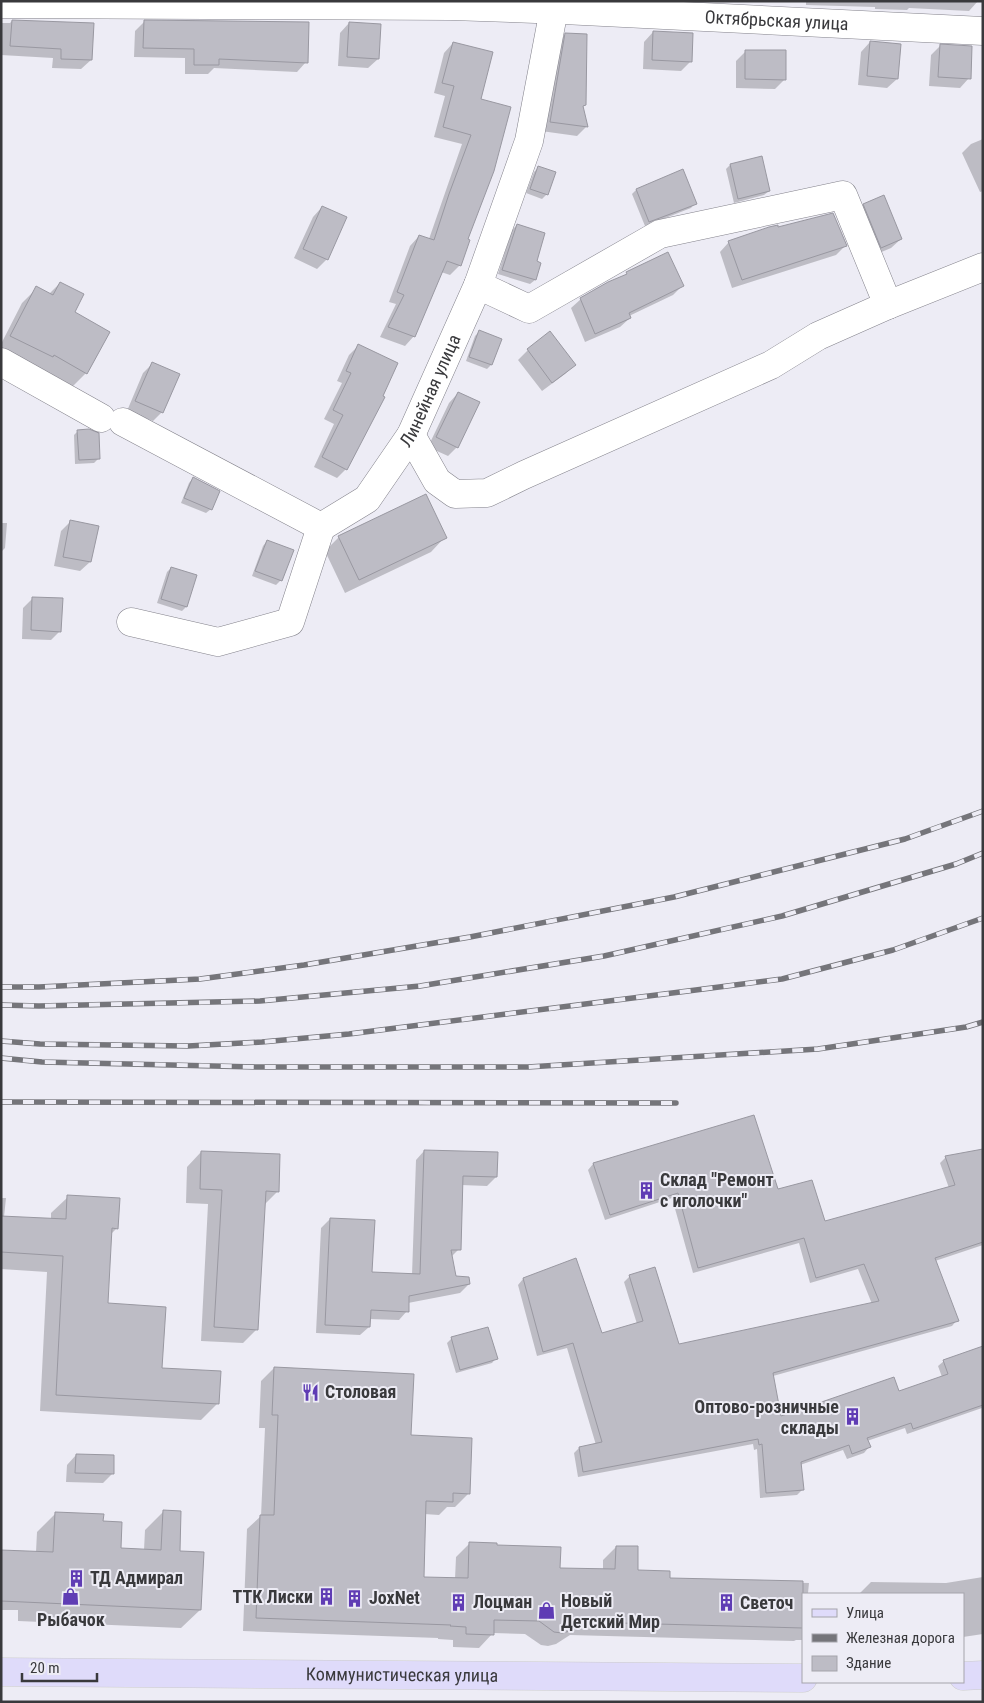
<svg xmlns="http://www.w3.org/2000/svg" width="984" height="1703" font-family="'Roboto Condensed',sans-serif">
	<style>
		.shadow { fill: #0003 }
		.building { fill: #bdbcc5; stroke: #9998a1 }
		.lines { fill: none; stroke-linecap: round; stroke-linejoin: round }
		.minor-casing { stroke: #83828b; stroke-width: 29 }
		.major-casing { stroke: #ccc; stroke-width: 29 }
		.minor { stroke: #fff; stroke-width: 28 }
		.major { stroke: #dfdbfa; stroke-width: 28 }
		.rail-casing { stroke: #75757a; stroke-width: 5.5 }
		.rail { stroke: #edecf5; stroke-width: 4; stroke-dasharray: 11; stroke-linecap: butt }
		.labels { text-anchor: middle; stroke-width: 4; stroke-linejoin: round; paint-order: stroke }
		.street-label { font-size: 18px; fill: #39393c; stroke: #edecf5 }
		.poi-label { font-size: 18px; font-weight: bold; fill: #39393c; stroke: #edecf5; text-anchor: start }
	</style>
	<rect width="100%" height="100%" fill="#edecf5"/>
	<path class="shadow" d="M 603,1 L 692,1 L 691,3 Z
		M 806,1 L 816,2 L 978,1 L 969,11 L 909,8 L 907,10 L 875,9 L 875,7 L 806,5 Z
		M 12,21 L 91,60 L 81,69 L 52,68 L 53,58 L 1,55 L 1,23 L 10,23 Z
		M 144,22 L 306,62 L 297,72 L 214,68 L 208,74 L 185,74 L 185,58 L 134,57 L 135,31 Z
		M 349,23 L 378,59 L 368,68 L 338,66 L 340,33 Z
		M 653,32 L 691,61 L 681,71 L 643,69 L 644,42 Z
		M 566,34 L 584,105 L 582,107 L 587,126 L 577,136 L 541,131 L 556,44 Z
		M 870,42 L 897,79 L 887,88 L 858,85 L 861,52 Z
		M 453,43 L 479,100 L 467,240 L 460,265 L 450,275 L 441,272 L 414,336 L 405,346 L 380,337 L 396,304 L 389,302 L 410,246 L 419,236 L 429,239 L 462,144 L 434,137 L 445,96 L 434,93 L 444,53 Z
		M 940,46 L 969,78 L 960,88 L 929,86 L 931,55 Z
		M 746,51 L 785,79 L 775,89 L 736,88 L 736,61 Z
		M 983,139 L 983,191 L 980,192 L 962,153 L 971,144 Z
		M 730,165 L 769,191 L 764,195 L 734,203 L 726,169 Z
		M 539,167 L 547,194 L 542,199 L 526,193 L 534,172 Z
		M 636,190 L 695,203 L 691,208 L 645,226 L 632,194 Z
		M 864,205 L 901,239 L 891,248 L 872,256 L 855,214 Z
		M 322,207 L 327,259 L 317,269 L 294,258 L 313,217 Z
		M 517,225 L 535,262 L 540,263 L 535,280 L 530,284 L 498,274 L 512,230 Z
		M 729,242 L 845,246 L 836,255 L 732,288 L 720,252 Z
		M 60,283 L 73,313 L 109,332 L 86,373 L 73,386 L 40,368 L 39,369 L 1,350 L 1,344 L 22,303 L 35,290 L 49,294 Z
		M 683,285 L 673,295 L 629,316 L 630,318 L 620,327 L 585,342 L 571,308 L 581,299 Z
		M 479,332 L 491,365 L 487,369 L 466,361 L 475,336 Z
		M 550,333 L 574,365 L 565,374 L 542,391 L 518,360 L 528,350 Z
		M 358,346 L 346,469 L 337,478 L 314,467 L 334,424 L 324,419 L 342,383 L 337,381 L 349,355 Z
		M 152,364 L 162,412 L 153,421 L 127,411 L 143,373 Z
		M 458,393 L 457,447 L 448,456 L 428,447 L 449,403 Z
		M 78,431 L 99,458 L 94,463 L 75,464 L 74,435 Z
		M 193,478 L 211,509 L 206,513 L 181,503 L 189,483 Z
		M 71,521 L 97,527 L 90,562 L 80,571 L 54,566 L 61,531 Z
		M 1,523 L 7,523 L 5,548 L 1,552 Z
		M 339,537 L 445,537 L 431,552 L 345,593 L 325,551 Z
		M 267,541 L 281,580 L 276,585 L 252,576 L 263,546 Z
		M 171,568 L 186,607 L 182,611 L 157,603 L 167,572 Z
		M 33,598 L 60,631 L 51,640 L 22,639 L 23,608 Z
		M 754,1116 L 777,1190 L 824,1223 L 949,1188 L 940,1163 L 946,1157 L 983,1150 L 983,1245 L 935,1261 L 957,1320 L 952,1326 L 773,1376 L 780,1418 L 899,1393 L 942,1377 L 938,1366 L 944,1361 L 983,1347 L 983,1410 L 982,1408 L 907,1434 L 905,1428 L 867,1441 L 869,1447 L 864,1453 L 847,1459 L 843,1450 L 800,1465 L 802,1490 L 797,1495 L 760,1498 L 757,1449 L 754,1450 L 753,1444 L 578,1477 L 574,1453 L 579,1448 L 596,1445 L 567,1348 L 537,1356 L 518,1285 L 523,1279 L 575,1260 L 601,1335 L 637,1324 L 624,1282 L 630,1276 L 678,1345 L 872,1304 L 858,1269 L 810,1283 L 799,1243 L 693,1273 L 672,1198 L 605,1220 L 588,1170 L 593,1164 Z
		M 424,1151 L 496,1177 L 487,1186 L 461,1185 L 459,1249 L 451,1257 L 455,1278 L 469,1284 L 460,1293 L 408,1303 L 407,1311 L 399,1320 L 369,1319 L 369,1327 L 360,1335 L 316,1333 L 321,1228 L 330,1219 L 371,1273 L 412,1275 L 416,1160 Z
		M 201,1152 L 278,1191 L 264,1205 L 257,1329 L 243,1343 L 201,1341 L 208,1204 L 186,1203 L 187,1167 Z
		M 68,1197 L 117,1228 L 111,1234 L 107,1304 L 161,1369 L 218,1403 L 201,1420 L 40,1411 L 47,1272 L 1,1269 L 1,1198 L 6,1198 L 4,1217 L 51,1220 L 51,1213 Z
		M 452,1338 L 496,1358 L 492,1363 L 456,1373 L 447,1343 Z
		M 274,1368 L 410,1436 L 468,1494 L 455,1507 L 447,1507 L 439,1515 L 424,1514 L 422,1578 L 455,1579 L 456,1557 L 469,1544 L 559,1570 L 603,1570 L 603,1560 L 616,1547 L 637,1571 L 668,1579 L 809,1583 L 808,1593 L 859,1594 L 871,1582 L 946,1583 L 983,1577 L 983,1634 L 963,1637 L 963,1594 L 803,1594 L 803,1640 L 796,1640 L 794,1641 L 570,1635 L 556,1644 L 548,1646 L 541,1645 L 525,1634 L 493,1633 L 479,1648 L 453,1647 L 453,1640 L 438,1639 L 438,1638 L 243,1631 L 247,1529 L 261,1516 L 265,1428 L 259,1428 L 261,1381 Z
		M 76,1455 L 112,1474 L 103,1483 L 66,1482 L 67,1465 Z
		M 163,1512 L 200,1610 L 181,1628 L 18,1621 L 18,1610 L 1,1610 L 1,1551 L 36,1552 L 37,1532 L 56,1513 L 102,1522 L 120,1549 L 144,1550 L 145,1530 Z"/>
	<path class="building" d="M 12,20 L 94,23 L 92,60 L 61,59 L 61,49 L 10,46 Z
		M 144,20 L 309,22 L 308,63 L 219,59 L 219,65 L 194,65 L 194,49 L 143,48 Z
		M 349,22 L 381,24 L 379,59 L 347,57 Z
		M 653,31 L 693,33 L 692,62 L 652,60 Z
		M 565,33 L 587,34 L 586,105 L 583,106 L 588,127 L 550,122 Z
		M 870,41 L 901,44 L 898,79 L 867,76 Z
		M 453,42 L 493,52 L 481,99 L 511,107 L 494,171 L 468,239 L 470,240 L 461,266 L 447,261 L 415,337 L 388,327 L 404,295 L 397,292 L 419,235 L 434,240 L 449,194 L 471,135 L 443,127 L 454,86 L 442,83 Z
		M 940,44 L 972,46 L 971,79 L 938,77 Z
		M 745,50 L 786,50 L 786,80 L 745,79 Z
		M 762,156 L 770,191 L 738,199 L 730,164 Z
		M 538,166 L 556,172 L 548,195 L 530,189 Z
		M 683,169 L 697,204 L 649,222 L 636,189 Z
		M 884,195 L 902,239 L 881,248 L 863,204 Z
		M 322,206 L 347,217 L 328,260 L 303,249 Z
		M 833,213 L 847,246 L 742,280 L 728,241 L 769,227 L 778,225 L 778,227 Z
		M 517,224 L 545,233 L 537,261 L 541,263 L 536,280 L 502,270 Z
		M 668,252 L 684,286 L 629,313 L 631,318 L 595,334 L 580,298 L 608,282 L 627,274 L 626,272 Z
		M 60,282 L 84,294 L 75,312 L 110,332 L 87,374 L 54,355 L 53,357 L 10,336 L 36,286 L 53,295 Z
		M 479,330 L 502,339 L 492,365 L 469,357 Z
		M 550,331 L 576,365 L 552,383 L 527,349 Z
		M 358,344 L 398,363 L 383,396 L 385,397 L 347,470 L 322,457 L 343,415 L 333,410 L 351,373 L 346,371 Z
		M 152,362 L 180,374 L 163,413 L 135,401 Z
		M 458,392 L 480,402 L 458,448 L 436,437 Z
		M 89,429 L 99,433 L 100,459 L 79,460 L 77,430 Z
		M 193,477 L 220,491 L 212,510 L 184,498 Z
		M 426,494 L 447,538 L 359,580 L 338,536 Z
		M 70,520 L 99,526 L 91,562 L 63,557 Z
		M 267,540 L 294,550 L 282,581 L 255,571 Z
		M 171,567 L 197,575 L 187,607 L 161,599 Z
		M 32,597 L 63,598 L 61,632 L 31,630 Z
		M 754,1115 L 778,1189 L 812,1180 L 825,1221 L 955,1185 L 945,1156 L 983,1149 L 983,1242 L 935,1258 L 959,1321 L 773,1373 L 781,1416 L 894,1377 L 899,1391 L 948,1374 L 943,1360 L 983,1346 L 983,1405 L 913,1429 L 911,1423 L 867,1438 L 871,1447 L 852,1454 L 849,1445 L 801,1462 L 804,1490 L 766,1493 L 762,1444 L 759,1445 L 758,1439 L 583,1472 L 579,1447 L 602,1442 L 573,1343 L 543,1352 L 523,1278 L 576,1258 L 602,1333 L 643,1321 L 629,1275 L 655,1267 L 679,1344 L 879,1301 L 864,1264 L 816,1278 L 804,1238 L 698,1268 L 678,1193 L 610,1215 L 593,1163 Z
		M 424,1150 L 498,1152 L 497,1177 L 463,1176 L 461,1250 L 451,1250 L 456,1276 L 469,1277 L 470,1284 L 409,1296 L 409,1312 L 371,1310 L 370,1327 L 325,1325 L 330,1218 L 375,1220 L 372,1272 L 420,1274 Z
		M 201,1151 L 280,1154 L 279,1192 L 266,1191 L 258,1330 L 214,1327 L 222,1190 L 200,1189 Z
		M 67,1195 L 120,1198 L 118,1229 L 112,1228 L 108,1303 L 166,1307 L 162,1368 L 221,1371 L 219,1404 L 56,1395 L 63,1256 L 1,1252 L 1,1216 L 66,1219 Z
		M 488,1327 L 498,1359 L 460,1370 L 451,1337 Z
		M 274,1367 L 414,1374 L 411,1435 L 472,1438 L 470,1494 L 453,1493 L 453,1502 L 426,1501 L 424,1577 L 468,1578 L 469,1542 L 497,1543 L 497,1545 L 561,1547 L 560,1568 L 615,1569 L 616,1546 L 638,1546 L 638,1570 L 670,1571 L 670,1578 L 803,1581 L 803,1628 L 584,1622 L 570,1631 L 562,1633 L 554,1632 L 539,1621 L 494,1620 L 494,1635 L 466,1634 L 466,1627 L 450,1626 L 451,1625 L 256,1618 L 260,1515 L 274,1515 L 278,1415 L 272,1415 Z
		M 76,1454 L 114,1455 L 114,1474 L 75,1473 Z
		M 163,1510 L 181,1511 L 180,1551 L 204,1552 L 201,1610 L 1,1601 L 1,1550 L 53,1552 L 55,1512 L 104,1514 L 103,1521 L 122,1522 L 121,1548 L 161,1550 Z"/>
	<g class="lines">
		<defs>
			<g id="minor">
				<path id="s1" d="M 1,4 L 451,6 L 563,10 L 983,31"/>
				<path d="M 478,285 L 529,309 L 660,234 L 843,195 L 888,305"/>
				<path d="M 1,362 L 101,418"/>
				<path id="s2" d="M 123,422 L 321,527 L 367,499 L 411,435 L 478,285 L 529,141 L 554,9"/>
				<path d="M 411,435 L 437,481 L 455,494 L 487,493 L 524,475 L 771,365 L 818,336 L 888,305 L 983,267"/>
				<path d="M 131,622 L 218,642 L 290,622 L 321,527"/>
			</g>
			<g id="major">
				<path id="s3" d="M 1,1672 L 803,1678"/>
				<path d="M 963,1676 L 983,1675"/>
			</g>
		</defs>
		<use href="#minor" class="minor-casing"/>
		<use href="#major" class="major-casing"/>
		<use href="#minor" class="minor"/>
		<use href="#major" class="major"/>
		<defs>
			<path id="rail" d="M 1,987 L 39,987 L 200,979 L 304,965 L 470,937 L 674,897 L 905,839 L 983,811
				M 1,1005 L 39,1006 L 260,1001 L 420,986 L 604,956 L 782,916 L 956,864 L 983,853
				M 1,1041 L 40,1044 L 188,1046 L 262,1042 L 349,1034 L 688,991 L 782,979 L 893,950 L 983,918
				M 1,1058 L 42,1062 L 259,1067 L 528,1067 L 818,1049 L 966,1027 L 983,1022
				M 1,1102 L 676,1103"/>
		</defs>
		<use href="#rail" class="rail-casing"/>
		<use href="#rail" class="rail"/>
	</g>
	<defs>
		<symbol id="building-bare" viewBox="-9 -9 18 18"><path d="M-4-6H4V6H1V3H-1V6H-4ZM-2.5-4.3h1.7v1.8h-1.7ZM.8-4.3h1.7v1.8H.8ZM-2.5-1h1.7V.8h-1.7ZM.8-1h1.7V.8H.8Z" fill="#5f3cb4" stroke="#edecf5" stroke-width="2.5" paint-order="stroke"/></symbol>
		<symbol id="restaurant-bare" viewBox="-9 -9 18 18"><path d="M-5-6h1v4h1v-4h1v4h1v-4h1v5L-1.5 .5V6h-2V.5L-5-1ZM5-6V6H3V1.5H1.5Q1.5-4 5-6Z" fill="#5f3cb4" stroke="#edecf5" stroke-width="2.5" paint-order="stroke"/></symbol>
		<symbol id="shop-bare" viewBox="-9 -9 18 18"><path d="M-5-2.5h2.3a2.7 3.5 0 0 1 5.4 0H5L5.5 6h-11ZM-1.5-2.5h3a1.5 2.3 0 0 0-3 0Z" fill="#5f3cb4" stroke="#edecf5" stroke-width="2.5" paint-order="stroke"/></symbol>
	</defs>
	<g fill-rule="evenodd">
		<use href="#building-bare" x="634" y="1178" width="25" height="25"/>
		<use href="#restaurant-bare" x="298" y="1380" width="25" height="25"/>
		<use href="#building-bare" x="840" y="1404" width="25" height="25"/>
		<use href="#building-bare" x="64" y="1566" width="25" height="25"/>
		<use href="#shop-bare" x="58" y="1584" width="25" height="25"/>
		<use href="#building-bare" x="314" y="1584" width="25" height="25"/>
		<use href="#building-bare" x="342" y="1586" width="25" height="25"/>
		<use href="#building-bare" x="446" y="1590" width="25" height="25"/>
		<use href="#building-bare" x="714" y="1590" width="25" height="25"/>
		<use href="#shop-bare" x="534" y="1598" width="25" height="25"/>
	</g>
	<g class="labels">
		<g class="street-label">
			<text dy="6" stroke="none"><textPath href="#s1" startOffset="776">Октябрьская улица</textPath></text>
			<text dy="6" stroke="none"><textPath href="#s2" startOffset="404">Линейная улица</textPath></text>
			<text dy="6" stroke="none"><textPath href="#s3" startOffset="401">Коммунистическая улица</textPath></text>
		</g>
		<g class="poi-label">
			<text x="660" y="1186">Склад "Ремонт<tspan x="660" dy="21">с иголочки"</tspan></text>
			<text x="325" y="1398">Столовая</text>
			<text x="839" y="1413" text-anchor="end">Оптово-розничные<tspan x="839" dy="21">склады</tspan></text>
			<text x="90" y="1584">ТД Адмирал</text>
			<text x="313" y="1603" text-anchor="end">ТТК Лиски</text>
			<text x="369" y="1604">JoxNet</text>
			<text x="561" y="1607">Новый<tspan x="561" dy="21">Детский Мир</tspan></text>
			<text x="473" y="1608">Лоцман</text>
			<text x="740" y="1609">Светоч</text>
			<text x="71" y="1626" text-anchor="middle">Рыбачок</text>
		</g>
	</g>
	<rect width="984" height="1703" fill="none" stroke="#39393c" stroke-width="5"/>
	<rect x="802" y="1593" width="162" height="90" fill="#edecf5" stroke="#a5a4ab"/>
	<rect x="812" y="1609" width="25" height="8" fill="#dfdbfa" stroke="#a5a4ab"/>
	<text x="846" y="1618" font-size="15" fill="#39393c">Улица</text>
	<rect x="812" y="1634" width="25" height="8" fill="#75757a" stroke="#a5a4ab"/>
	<text x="846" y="1643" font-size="15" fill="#39393c">Железная дорога</text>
	<rect x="812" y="1656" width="25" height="15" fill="#bdbcc5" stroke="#a5a4ab"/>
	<text x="846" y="1668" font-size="15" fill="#39393c">Здание</text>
	<path d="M22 1673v8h75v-8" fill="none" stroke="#39393c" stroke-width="2.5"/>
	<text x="30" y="1673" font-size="15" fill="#39393c" stroke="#edecf5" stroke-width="4" paint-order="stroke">20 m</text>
</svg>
